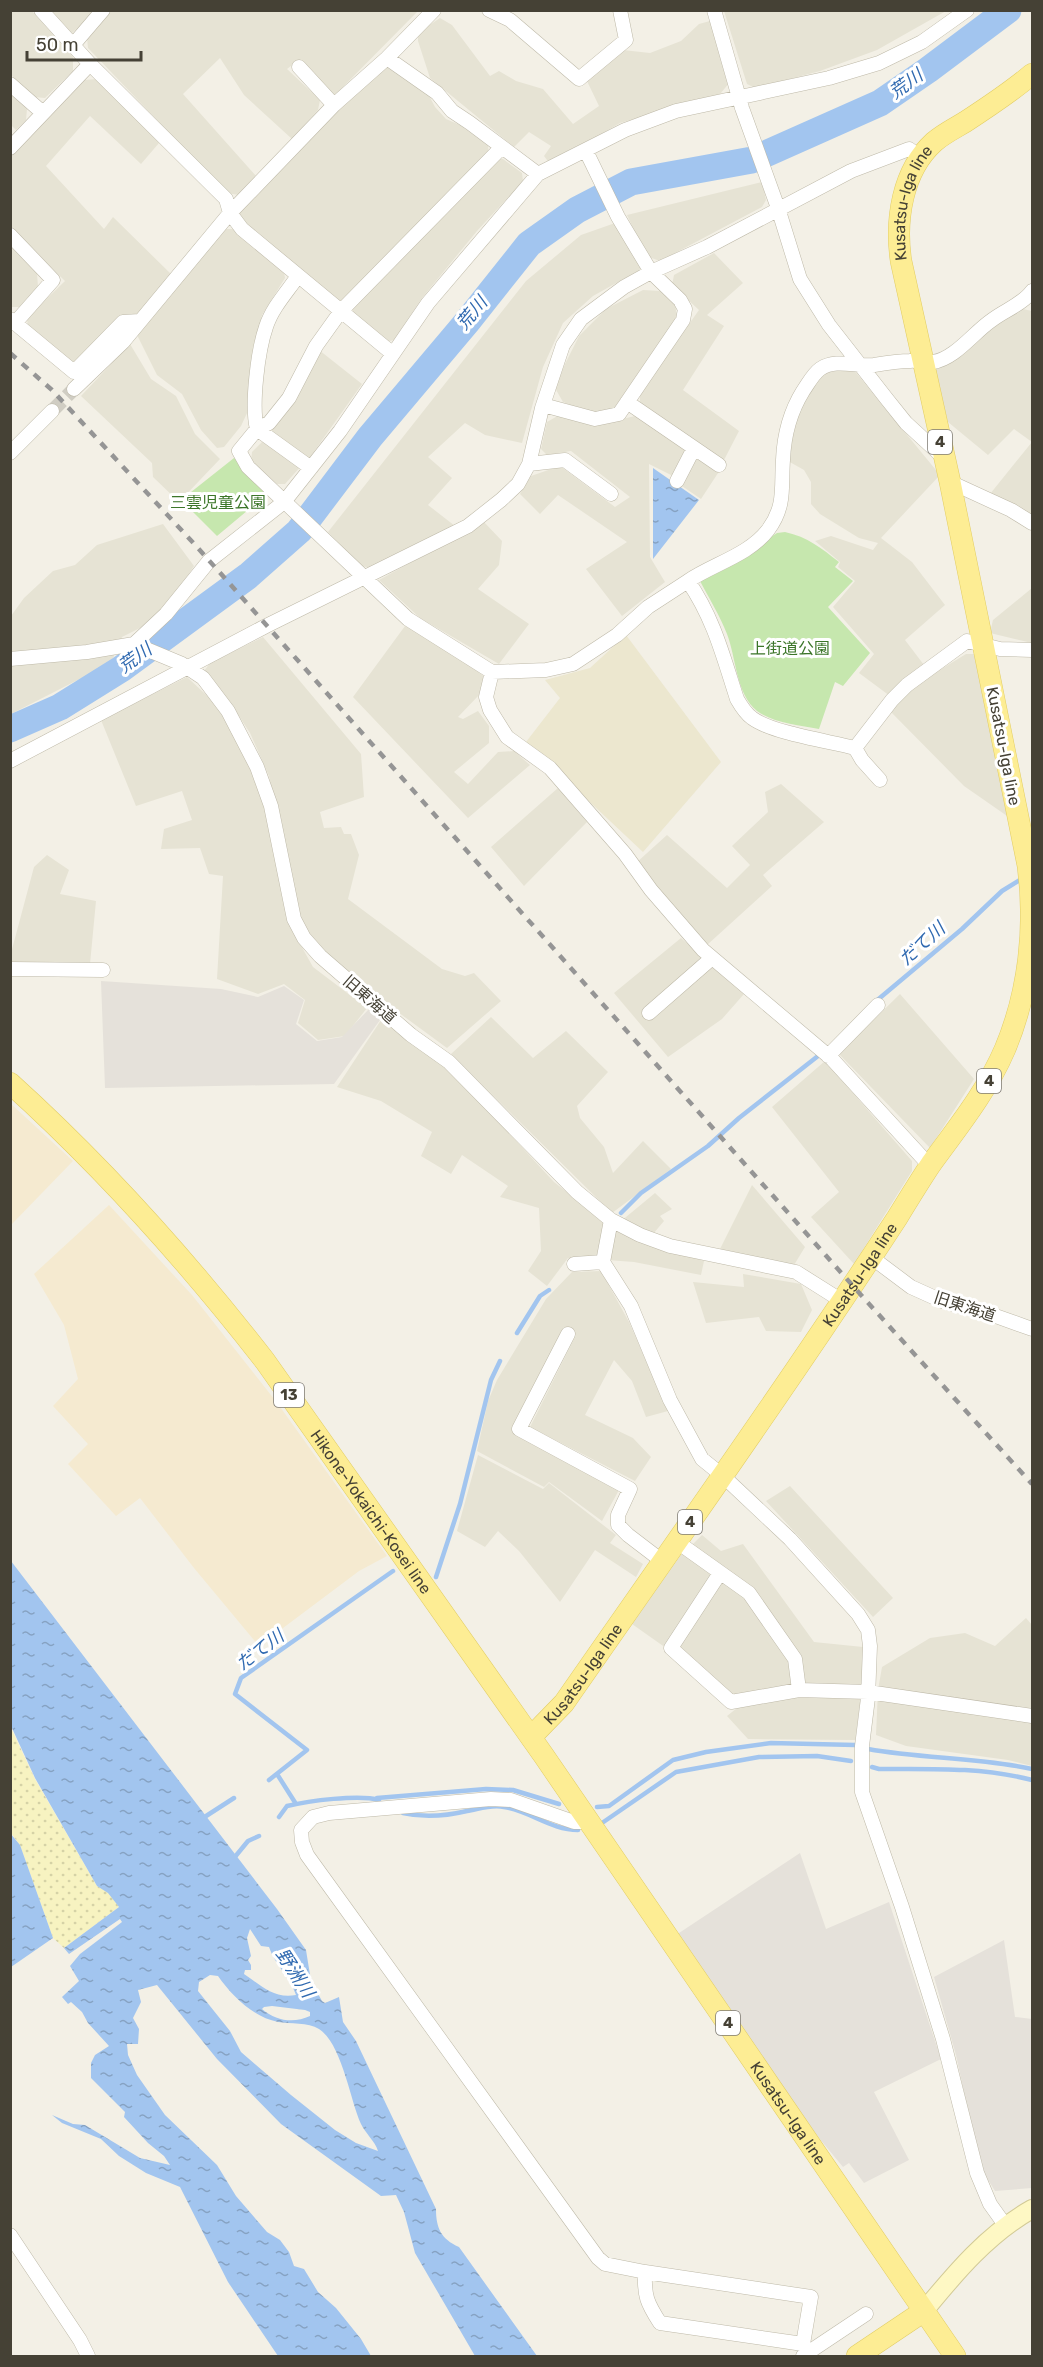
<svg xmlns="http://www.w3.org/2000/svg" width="1043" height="2367" font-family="Rubik,'Noto Sans JP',sans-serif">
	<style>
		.residential { fill: #e6e3d4 }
		.commercial { fill: #f5ead0 }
		.industrial { fill: #e5e1da }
		.education { fill: #ece7cf }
		.sand { fill: url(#sand-dots) }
		.park { fill: #c6e7ae }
		.water { fill: url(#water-ripples); fill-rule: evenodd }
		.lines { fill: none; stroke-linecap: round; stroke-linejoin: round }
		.stream { stroke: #a2c5ef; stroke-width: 4.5 }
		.river { stroke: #a2c5ef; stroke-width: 27 }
		.street-tunnel { stroke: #d0cdc3; stroke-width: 14; stroke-dasharray: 14 7; stroke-linecap: butt }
		.street-casing { stroke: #beb9a8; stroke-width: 15 }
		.secondary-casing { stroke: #d2ca96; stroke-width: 20 }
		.primary-casing { stroke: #e2cd64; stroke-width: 22 }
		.street { stroke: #fff; stroke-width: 14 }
		.secondary { stroke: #fef8c4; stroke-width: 18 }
		.primary { stroke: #fded94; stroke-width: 21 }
		.rail { stroke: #959595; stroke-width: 4.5; stroke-dasharray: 8 8; stroke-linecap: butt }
		.labels { text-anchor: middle; stroke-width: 6; stroke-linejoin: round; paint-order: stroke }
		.shield { fill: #fff; stroke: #7d7a72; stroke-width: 1.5 }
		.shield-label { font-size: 15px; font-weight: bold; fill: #454135 }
		.street-label { font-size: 16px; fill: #454135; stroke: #fff }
		.park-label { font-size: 16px; fill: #3c7629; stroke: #fff }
		.water-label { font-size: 18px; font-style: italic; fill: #2f69b0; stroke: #fff }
	</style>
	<defs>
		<pattern id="sand-dots" width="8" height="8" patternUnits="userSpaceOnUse" patternTransform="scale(1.5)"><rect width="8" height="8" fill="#f7f3c1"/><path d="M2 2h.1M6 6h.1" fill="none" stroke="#d5d2a6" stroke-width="1.8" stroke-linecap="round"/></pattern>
		<pattern id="water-ripples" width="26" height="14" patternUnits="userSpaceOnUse" patternTransform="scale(1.5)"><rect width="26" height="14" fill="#a2c5ef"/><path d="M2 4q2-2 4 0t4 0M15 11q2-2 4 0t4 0" fill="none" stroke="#86a2c2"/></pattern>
	</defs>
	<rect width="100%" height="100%" fill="#f3f0e6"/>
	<path class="residential" d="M 94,10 L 95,12 L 72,33 L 52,11 Z
		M 10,11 L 32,11 L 73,57 L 73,71 L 45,98 L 34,97 L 11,75 Z
		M 108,11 L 418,11 L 336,94 L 327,94 L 296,62 L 287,69 L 320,100 L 318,110 L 292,139 L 244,95 L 220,58 L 183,94 L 256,176 L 239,195 L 227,193 L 88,48 L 87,38 Z
		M 724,11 L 946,11 L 877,50 L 820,71 L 755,88 L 747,84 Z
		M 440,18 L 452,25 L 490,76 L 499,71 L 516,81 L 543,89 L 573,124 L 599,106 L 586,79 L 614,49 L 650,53 L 681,41 L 699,24 L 710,21 L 730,82 L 720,94 L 620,123 L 550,164 L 544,156 L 551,146 L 529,132 L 514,147 L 430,78 L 418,41 L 418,33 Z
		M 391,67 L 426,90 L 435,107 L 446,119 L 460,125 L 488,146 L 489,155 L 346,301 L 334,301 L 234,214 L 380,68 Z
		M 98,79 L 159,143 L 141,164 L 90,116 L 46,166 L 104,229 L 113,217 L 172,275 L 141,313 L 127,315 L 80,363 L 69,362 L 28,328 L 27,318 L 65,281 L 11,228 L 10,157 L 84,80 Z
		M 10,93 L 27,109 L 26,120 L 16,130 L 11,125 Z
		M 497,158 L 503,159 L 522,173 L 523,181 L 477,231 L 422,298 L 394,340 L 385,342 L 352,317 L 353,305 Z
		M 762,182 L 766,200 L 762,207 L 660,261 L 646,256 L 627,215 Z
		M 618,222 L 643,268 L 593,296 L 563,323 L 543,367 L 522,443 L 485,435 L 465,423 L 428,457 L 452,478 L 428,505 L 455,526 L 376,569 L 361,566 L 328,532 L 526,281 L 581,235 Z
		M 223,229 L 233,229 L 284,272 L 285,278 L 262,315 L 247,413 L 241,426 L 224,447 L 217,448 L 201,430 L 182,394 L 157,375 L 137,335 Z
		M 10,246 L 37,273 L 38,287 L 19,307 L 11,307 Z
		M 714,253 L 743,283 L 707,315 L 724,326 L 683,390 L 739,431 L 724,460 L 640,404 L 640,393 L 699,310 L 672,285 L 674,275 Z
		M 643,290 L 660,291 L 675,304 L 677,317 L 613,410 L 595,415 L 563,402 L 555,388 L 565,364 L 579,336 L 606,309 Z
		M 1018,308 L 1032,311 L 1032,519 L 990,494 L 1032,442 L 1014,429 L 988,455 L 948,422 L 934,371 Z
		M 130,344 L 151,379 L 176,396 L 195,434 L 220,459 L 179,502 L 153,477 L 152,463 L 81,396 Z
		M 319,350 L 362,384 L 308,460 L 274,436 L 271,431 L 306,381 Z
		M 853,369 L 940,475 L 881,538 L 912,562 L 945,605 L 905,640 L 924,665 L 890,696 L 859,673 L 874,654 L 833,607 L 855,581 L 838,567 L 840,562 L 815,541 L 831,536 L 873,550 L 878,543 L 859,538 L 820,514 L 811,504 L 811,482 L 804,470 L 788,461 L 791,428 L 800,402 L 822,373 Z
		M 561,414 L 593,426 L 635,416 L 685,447 L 686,454 L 673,476 L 649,464 L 650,557 L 665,582 L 622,616 L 586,569 L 627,542 L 558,495 L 540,514 L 520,494 L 531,476 L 560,466 L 615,507 L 630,497 L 571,451 L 547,455 L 541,449 L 547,422 Z
		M 265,439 L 302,465 L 285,484 L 277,484 L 251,461 L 252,452 Z
		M 702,457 L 720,470 L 701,499 L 679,484 L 694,458 Z
		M 484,522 L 502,541 L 499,565 L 478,589 L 529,624 L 499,664 L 420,618 L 379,580 Z
		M 163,524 L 194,566 L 160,618 L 122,637 L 111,663 L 11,714 L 11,616 L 24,598 L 53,571 L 75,565 L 97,545 Z
		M 1032,588 L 1032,643 L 990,633 L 993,620 Z
		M 405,626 L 451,650 L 486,678 L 479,695 L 458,717 L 463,719 L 478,711 L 489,726 L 489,743 L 454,772 L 468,784 L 498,752 L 514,751 L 530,765 L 468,818 L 353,697 Z
		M 263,637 L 361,754 L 364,797 L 320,812 L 324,828 L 341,827 L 344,834 L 351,834 L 359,855 L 348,899 L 442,969 L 465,976 L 474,973 L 501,1001 L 447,1048 L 331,963 L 309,939 L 297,909 L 269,776 L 250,733 L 228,699 L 204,671 L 210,663 Z
		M 966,654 L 978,654 L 1010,818 L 964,786 L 891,712 L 907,690 Z
		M 187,677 L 217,705 L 248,756 L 264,805 L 288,907 L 299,942 L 313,967 L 367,1008 L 345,1036 L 318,1040 L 298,1023 L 305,1000 L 284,984 L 258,994 L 217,979 L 223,876 L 209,874 L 200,848 L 161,849 L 164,829 L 192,820 L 182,791 L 136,806 L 101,720 Z
		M 781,784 L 824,822 L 763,875 L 772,886 L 707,945 L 636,863 L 667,835 L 727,888 L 750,865 L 732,846 L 768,812 L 765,792 Z
		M 558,788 L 587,822 L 524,886 L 491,847 Z
		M 47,855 L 69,870 L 60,894 L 96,901 L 90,964 L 11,963 L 11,953 L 34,867 Z
		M 681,938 L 744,994 L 722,1019 L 668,1057 L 614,993 Z
		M 900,994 L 974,1079 L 930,1148 L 839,1054 Z
		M 491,1017 L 533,1058 L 566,1031 L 608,1072 L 577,1106 L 580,1118 L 604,1147 L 613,1173 L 643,1141 L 671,1169 L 612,1213 L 451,1054 Z
		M 381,1020 L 445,1064 L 554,1182 L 606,1223 L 596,1258 L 568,1258 L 547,1286 L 528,1271 L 541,1251 L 539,1208 L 500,1197 L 508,1186 L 462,1155 L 451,1174 L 421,1156 L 432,1132 L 381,1101 L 337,1087 Z
		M 825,1061 L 912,1161 L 912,1171 L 854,1264 L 811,1217 L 839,1192 L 772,1107 Z
		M 752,1185 L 805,1247 L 794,1265 L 720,1249 Z
		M 655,1193 L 672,1209 L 660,1216 L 664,1221 L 653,1234 L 620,1222 Z
		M 612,1229 L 650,1244 L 704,1261 L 701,1275 L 634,1262 L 607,1260 Z
		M 601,1271 L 629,1322 L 668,1411 L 646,1417 L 632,1381 L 614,1360 L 585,1415 L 633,1438 L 651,1457 L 635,1481 L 530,1427 L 576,1335 L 564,1327 L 512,1431 L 619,1490 L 602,1521 L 549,1482 L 544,1487 L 477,1451 L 488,1401 L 497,1380 L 546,1299 L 572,1272 Z
		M 743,1274 L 801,1284 L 812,1310 L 801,1332 L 766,1331 L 759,1317 L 706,1323 L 693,1282 L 744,1287 Z
		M 478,1455 L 543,1489 L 549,1483 L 616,1535 L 610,1543 L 643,1564 L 636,1577 L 595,1550 L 560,1602 L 519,1551 L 498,1531 L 485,1547 L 457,1531 Z
		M 790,1486 L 893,1598 L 873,1617 L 766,1501 Z
		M 702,1535 L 721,1551 L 743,1544 L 814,1642 L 863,1647 L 862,1688 L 803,1686 L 751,1590 L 692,1545 Z
		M 683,1552 L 716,1575 L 666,1648 L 632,1624 Z
		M 720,1578 L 745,1597 L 790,1661 L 793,1686 L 734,1696 L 675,1647 Z
		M 1026,1618 L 1032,1625 L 1032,1766 L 1008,1760 L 906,1746 L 876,1735 L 878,1690 L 882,1667 L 930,1638 L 965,1633 L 995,1646 Z
		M 800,1695 L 861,1696 L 855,1740 L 748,1739 L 727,1716 L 737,1708 Z"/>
	<path class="commercial" d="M 10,1103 L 73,1161 L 11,1225 L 10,1225 Z
		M 109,1205 L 192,1295 L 278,1404 L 387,1556 L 359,1571 L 259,1646 L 194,1568 L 140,1498 L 116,1516 L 68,1464 L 88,1444 L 53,1406 L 78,1379 L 64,1325 L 34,1274 Z"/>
	<path class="industrial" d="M 101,981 L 221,989 L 258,997 L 284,986 L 304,1000 L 296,1024 L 317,1041 L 342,1037 L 369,1009 L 380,1020 L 334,1084 L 105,1088 Z
		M 800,1853 L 826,1929 L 889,1902 L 941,2059 L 874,2092 L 909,2160 L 864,2183 L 849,2163 L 843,2167 L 819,2138 L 676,1935 Z
		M 1004,1940 L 1015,2017 L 1032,2019 L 1032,2188 L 995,2191 L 980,2167 L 956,2055 L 934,1977 Z"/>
	<path class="education" d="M 626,635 L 721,762 L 643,852 L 526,742 L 560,698 L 545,680 L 590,668 Z"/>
	<path class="sand" d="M 10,1726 L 35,1779 L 97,1886 L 108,1892 L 119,1907 L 64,1948 L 53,1938 L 20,1845 L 11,1833 Z"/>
	<path class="park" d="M 234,458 L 272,490 L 217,536 L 181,500 Z
		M 785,532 C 808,537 821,548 839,562 L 835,567 L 853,581 L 828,607 L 870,653 L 843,686 L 835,682 L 819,729 C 799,725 773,723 757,711 C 736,694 736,657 727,634 C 720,616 709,598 700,581 L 734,561 L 777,533 Z"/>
	<path class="water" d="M 653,468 L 699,500 L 653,559 Z
		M 11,1561 L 277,1909 L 306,1950 L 311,1981 L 322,2001 L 325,2003 L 339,1997 L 343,2022 L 356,2041 L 436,2209 C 436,2228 441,2239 459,2247 L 537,2356 L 475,2356 L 415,2253 L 404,2212 L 396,2195 L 381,2196 L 281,2124 L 217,2059 L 157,1985 L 138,1990 L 141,2002 L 133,2018 L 139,2029 L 138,2044 L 127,2044 L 128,2055 L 137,2075 L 165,2115 L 217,2165 L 236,2196 L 267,2232 L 280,2240 L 289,2252 L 294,2266 L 304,2269 L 318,2292 L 336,2308 L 361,2339 L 371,2356 L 278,2356 L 228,2282 L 180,2187 L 146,2173 L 119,2156 L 101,2139 L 62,2123 L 52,2115 L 73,2124 L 85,2125 L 140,2158 L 170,2165 L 164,2156 L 148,2143 L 124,2117 L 125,2112 L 91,2078 L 91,2063 L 95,2055 L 109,2046 L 88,2023 L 82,2012 L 71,2002 L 68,2004 L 62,1997 L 79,1981 L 70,1966 L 80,1954 L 122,1922 L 120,1919 L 69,1954 L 64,1948 L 119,1907 L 108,1893 L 97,1886 L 35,1778 L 11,1726 ZM 250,1929 L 261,1946 L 269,1947 C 275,1965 290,1977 296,1995 C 273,1999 261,1985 244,1974 L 245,1970 L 251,1970 L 251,1965 L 248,1960 L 251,1956 L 247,1938 ZM 210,1975 L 218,1976 C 232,1996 253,2017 278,2022 C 290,2024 308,2022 319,2029 C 342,2044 350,2100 361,2124 C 365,2133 375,2141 378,2151 L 356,2143 L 335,2130 L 291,2095 L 241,2052 L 230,2031 L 198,1991 L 199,1982 ZM 272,2006 L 305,2010 L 310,2012 L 310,2016 C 295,2023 277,2022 262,2009 L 264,2007 Z
		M 10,1833 L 20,1845 L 53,1938 L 11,1967 Z"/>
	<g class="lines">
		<path class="stream" d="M 875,1002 L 962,929 L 1002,891 L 1023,878
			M 621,1213 L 641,1193 L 708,1146 L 739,1118 L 818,1056
			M 517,1333 L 540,1296 L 549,1290
			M 436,1577 L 460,1504 L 491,1380 L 500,1361
			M 868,1749 C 923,1759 978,1757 1032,1769
			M 872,1767 L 879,1769 C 931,1769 981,1767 1032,1780
			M 277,1774 L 296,1804
			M 269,1780 L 307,1750 L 235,1694 L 241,1678 L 393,1571
			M 377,1798 L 486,1789 L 513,1790 L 559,1804
			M 597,1807 L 609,1806 L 673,1760 L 706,1752 L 771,1743 L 855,1745
			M 403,1813 C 425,1818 446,1816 467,1811 C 479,1809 492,1804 504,1807 C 530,1811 551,1830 578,1830
			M 279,1817 L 287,1806 C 308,1801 359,1794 379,1800
			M 203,1818 L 234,1798
			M 602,1823 L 676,1772 L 759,1757 L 817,1756 L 851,1761
			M 234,1858 L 248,1841 L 259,1836"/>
		<path class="river" d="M 10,729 L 60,707 L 121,669 L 248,576 L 299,531 L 370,437 L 467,322 L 529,244 L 577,210 L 631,182 L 752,160 L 880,103 L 928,70 L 1008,10"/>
		<path class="street-tunnel" d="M 52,411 L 74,389"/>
		<defs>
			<path id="street" d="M 41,10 L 90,64 L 226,199 L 230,213 L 242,229 L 393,354
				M 489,10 L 510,20 L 579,79 L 626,40 L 620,10
				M 714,10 L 742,108 L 778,208 L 800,279 L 829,325 L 886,398 L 906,423 L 943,457
				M 73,45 L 103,10
				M 387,58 L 437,93 L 452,111 L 470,123 L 538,174
				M 299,67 L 334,105
				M 10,84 L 43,113
				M 502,147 L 341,311 L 316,346 L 289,398 L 269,423 L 257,429 L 239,451 L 248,467 L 408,619 L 492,672 L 546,670 L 573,664 L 617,635 L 648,607 L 688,581 C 714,619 723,656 737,699 C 741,706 745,713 752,718 C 772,733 828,741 855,748 L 892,700 L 907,685 L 967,641 L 1000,649 L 1032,650
				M 10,148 L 90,64
				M 10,235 L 53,280 L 15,323
				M 298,276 C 287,292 272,308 266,327 C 258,350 251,405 257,429 L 311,468
				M 10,319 L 74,372 L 123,322 L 140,321
				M 74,389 L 123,342 L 230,213 L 334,105 L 387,58 L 434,10
				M 627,402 L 719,465
				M 543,405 L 595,419 L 619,414 L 683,320 L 685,309 L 680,300 L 651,272 L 618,217 L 586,151
				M 10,453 L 52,411
				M 529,464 L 565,460 L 611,494
				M 677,481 L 694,448
				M 950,482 L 1011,510 L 1032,523
				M 688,581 C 713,564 749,555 768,530 C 786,506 781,487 783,460 C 784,435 790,412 803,391 C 808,384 813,374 820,369 C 836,358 856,367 874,365 C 886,363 898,361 910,361 C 918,360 925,364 933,362 C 955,359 974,332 992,320 C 1005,310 1023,304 1032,291
				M 134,644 L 166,614 L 209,561 L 284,502 L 340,431 L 428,303 L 538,174 L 625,130 L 676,111 L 829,78 L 879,63 L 922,42 L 967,10
				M 10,659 L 87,652 L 134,644 L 182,664 L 203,678 L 228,711 L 257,767 L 271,806 L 294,919 L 304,938 L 320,956 L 411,1035 L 449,1062 L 577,1192 L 611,1220 L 640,1235 L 670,1246 L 796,1272 L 842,1301
				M 492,672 L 486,697 L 490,710 L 507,737 L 550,768 L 625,854 L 651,890 L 703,950 L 832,1059 L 930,1166
				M 855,748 L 862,760 L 880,780
				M 10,761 L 266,626 L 468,526 L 501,500 L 518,484 L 529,464 L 542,408 L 563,345 L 581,319 L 624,287 L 651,272 L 707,247 L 851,171 L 909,149 L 920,157
				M 10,969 L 103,970
				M 649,1013 L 712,958
				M 828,1056 L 878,1005
				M 611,1220 L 603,1262 L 631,1306 L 670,1400 L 702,1459 L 723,1476 L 790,1539 L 858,1614 L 868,1630 L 870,1646 L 868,1698 L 862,1746 L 862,1792 L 902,1907 L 943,2039 L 977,2173 L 990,2204 L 1005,2225
				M 871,1257 L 911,1287 L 942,1301 L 990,1314 L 1032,1329
				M 574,1264 L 603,1262
				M 568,1334 L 519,1429 L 630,1489 L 618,1515 L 618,1525 L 628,1535 L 662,1561
				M 676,1541 L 749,1593 L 795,1659 L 799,1690
				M 720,1573 L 671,1648 L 731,1702 L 799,1690 L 868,1692 L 1032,1716
				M 589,1822 L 574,1822 L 511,1800 L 491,1799 L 329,1813 L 313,1817 L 301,1830 L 302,1842 L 307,1855 L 598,2258 L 605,2264 L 645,2272
				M 10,2235 L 80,2340 L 88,2356
				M 645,2272 L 811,2297 L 803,2344 L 660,2323 C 647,2303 644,2296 645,2272 Z
				M 803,2356 L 866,2314"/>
			<path id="secondary" d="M 924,2311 C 956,2272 988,2234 1032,2209"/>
			<g id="primary">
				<path id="s1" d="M 10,1083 C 104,1168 188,1262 265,1361 L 544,1756 L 955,2356"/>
				<path id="s2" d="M 531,1737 L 564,1703 C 676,1542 790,1382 897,1218 C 908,1200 919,1182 931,1164 C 958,1127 987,1091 1005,1049 C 1029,992 1036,927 1028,866 L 950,482 L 901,261 C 895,220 902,171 934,142 C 943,134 955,128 965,122 C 988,107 1011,92 1032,74"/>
				<path d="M 857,2356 L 924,2311"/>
			</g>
		</defs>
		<use href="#street" class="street-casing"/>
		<use href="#secondary" class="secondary-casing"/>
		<use href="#primary" class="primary-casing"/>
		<use href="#street" class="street"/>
		<use href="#secondary" class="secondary"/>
		<use href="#primary" class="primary"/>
		<path class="rail" d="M 10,353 L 52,390 L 198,548 L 861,1295 L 1032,1484"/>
	</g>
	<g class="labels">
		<g class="shield">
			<rect x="928" y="430" width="24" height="24" rx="4.5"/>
			<rect x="977" y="1069" width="24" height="24" rx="4.5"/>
			<rect x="274" y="1383" width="30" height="24" rx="4.5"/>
			<rect x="678" y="1510" width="24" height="24" rx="4.5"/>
			<rect x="716" y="2011" width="24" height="24" rx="4.5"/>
		</g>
		<g class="shield-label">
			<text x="940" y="447">4</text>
			<text x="989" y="1086">4</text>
			<text x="289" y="1400">13</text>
			<text x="690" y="1527">4</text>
			<text x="728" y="2028">4</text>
		</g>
		<g class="street-label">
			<text dy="6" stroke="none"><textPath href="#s2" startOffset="1702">Kusatsu-Iga line</textPath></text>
			<text transform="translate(1004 746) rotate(79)" y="6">Kusatsu-Iga line</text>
			<text transform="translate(370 999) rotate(41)" y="6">旧東海道</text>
			<text dy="6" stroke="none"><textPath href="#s2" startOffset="568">Kusatsu-Iga line</textPath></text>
			<text transform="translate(965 1306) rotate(18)" y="6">旧東海道</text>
			<text dy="6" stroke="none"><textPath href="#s1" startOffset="562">Hikone-Yokaichi-Kosei line</textPath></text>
			<text dy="6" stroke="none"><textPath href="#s2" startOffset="82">Kusatsu-Iga line</textPath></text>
			<text dy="6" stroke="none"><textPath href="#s1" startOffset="1294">Kusatsu-Iga line</textPath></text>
		</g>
		<g class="park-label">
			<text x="218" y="508">三雲児童公園</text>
			<text x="790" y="654">上街道公園</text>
		</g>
		<g class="water-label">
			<text transform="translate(906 84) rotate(-36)" y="6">荒川</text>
			<text transform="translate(472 313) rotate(-50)" y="6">荒川</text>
			<text transform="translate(135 658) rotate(-36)" y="6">荒川</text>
			<text transform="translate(922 944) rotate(-42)" y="6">だて川</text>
			<text transform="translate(260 1650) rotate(-37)" y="6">だて川</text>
			<text transform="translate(295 1973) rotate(57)" y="6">野洲川</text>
		</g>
	</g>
	<rect width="1043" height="2367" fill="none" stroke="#454135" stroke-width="24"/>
	<path d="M27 51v9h114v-9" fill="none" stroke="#454135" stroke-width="3"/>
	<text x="36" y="51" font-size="18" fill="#454135" stroke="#ffffff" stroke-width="4.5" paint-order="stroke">50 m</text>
</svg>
